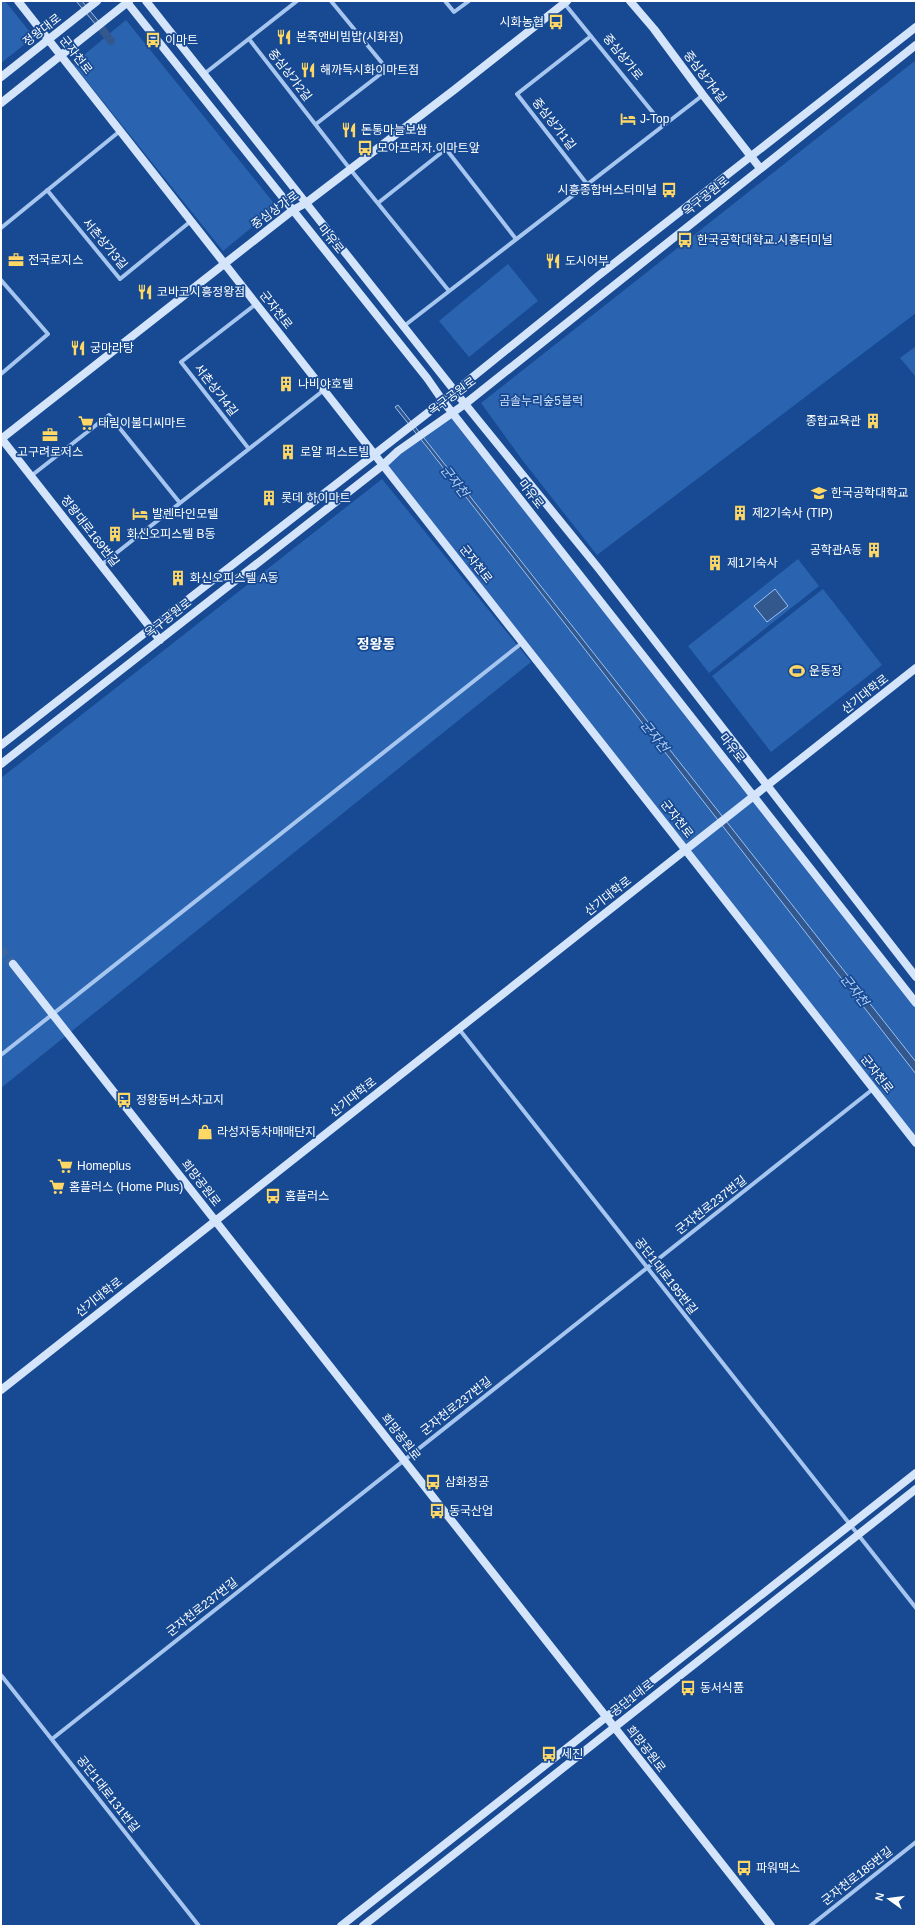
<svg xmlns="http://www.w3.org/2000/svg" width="917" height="1927" font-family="Helvetica,'Noto Sans KR',sans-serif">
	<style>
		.green { fill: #2a63b0 }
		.water { fill: #33588d; stroke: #99c0f2 }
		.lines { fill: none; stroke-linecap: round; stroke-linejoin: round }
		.canal { stroke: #33588d; stroke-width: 8 }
		.secondary-tunnel { stroke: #3a65a2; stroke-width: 8; stroke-dasharray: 8 4; stroke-linecap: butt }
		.street { stroke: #a6c6f0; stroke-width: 4 }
		.secondary { stroke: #d4e4fb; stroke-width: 8 }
		.labels { text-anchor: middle; stroke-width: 3.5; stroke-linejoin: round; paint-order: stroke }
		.poi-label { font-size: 12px; fill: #fff; stroke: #174a92; text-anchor: start }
		.street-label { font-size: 12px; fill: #fff; stroke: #174a92 }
		.park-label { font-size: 12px; fill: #cde1fb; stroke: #174a92 }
		.water-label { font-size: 13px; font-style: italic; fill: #b2d0f7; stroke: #174a92 }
		.quarter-label { font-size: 14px; font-weight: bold; fill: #fff; stroke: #174a92 }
	</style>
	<rect width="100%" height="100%" fill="#174a92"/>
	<path class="green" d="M 1,1 L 5,1 L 34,37 L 1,63 Z
		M 126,20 L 277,207 L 223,251 L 73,64 Z
		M 916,60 L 916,313 L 597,555 L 523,461 L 481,403 Z
		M 508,264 L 538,301 L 469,357 L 439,321 Z
		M 916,346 L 916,377 L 900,358 Z
		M 452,413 L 916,1003 L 916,1143 L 383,465 Z
		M 382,479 L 531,662 L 1,1088 L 1,778 Z
		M 798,559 L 819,586 L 709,673 L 688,646 Z
		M 823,589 L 882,665 L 771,752 L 712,676 Z"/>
	<path class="water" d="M 76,1 L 82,1 L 109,34 L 106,37 Z
		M 398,405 L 916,1062 L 916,1074 L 427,447 L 395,407 Z
		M 775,589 L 788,606 L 767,622 L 754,606 Z"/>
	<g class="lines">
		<path class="canal" d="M 101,28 L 111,41"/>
		<path class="secondary-tunnel" d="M 1,949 L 13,964"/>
		<path class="street" d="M 445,1 L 454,12 L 469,1
			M 564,3 L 663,125
			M 249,39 L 350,169 L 449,291
			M 204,74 L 297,1
			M 316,124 L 387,69 L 331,1
			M 587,184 L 517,94 L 591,36
			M 47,190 L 120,279 L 191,221
			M 378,203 L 446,149 L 516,239
			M 1,228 L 120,131
			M 1,280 L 48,334 L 1,374
			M 404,326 L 703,95
			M 249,449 L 181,362 L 256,304
			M 31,476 L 109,415 L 180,503
			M 101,565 L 324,390
			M 459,1029 L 916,1608
			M 1,1055 L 522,643
			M 1,1675 L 199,1926
			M 52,1739 L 873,1089
			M 810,1926 L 916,1842"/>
		<path class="secondary" d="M 18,1 L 916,1143
			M 126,1 L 427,378 L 443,401 L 916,1003
			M 146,1 L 465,404 L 599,569 L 916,977
			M 630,1 L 654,29 L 703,95 L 760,168
			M 1,77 L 97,1
			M 1,103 L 129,1
			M 1,438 L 160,640
			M 1,439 L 293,210 L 306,203 L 454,90 L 567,1
			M 1,745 L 443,401 L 598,276 L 916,27
			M 1,764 L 383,465 L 398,451 L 465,404 L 916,45
			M 13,964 L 771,1926
			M 1,1390 L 916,668
			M 341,1926 L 916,1473
			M 363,1926 L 916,1489"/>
	</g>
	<defs>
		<symbol id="bus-bare" viewBox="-9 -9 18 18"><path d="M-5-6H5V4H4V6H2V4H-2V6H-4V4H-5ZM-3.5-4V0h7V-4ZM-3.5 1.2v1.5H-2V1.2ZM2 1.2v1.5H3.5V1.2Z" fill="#ffd765" stroke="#174a92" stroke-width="2.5" paint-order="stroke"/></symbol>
		<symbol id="restaurant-bare" viewBox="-9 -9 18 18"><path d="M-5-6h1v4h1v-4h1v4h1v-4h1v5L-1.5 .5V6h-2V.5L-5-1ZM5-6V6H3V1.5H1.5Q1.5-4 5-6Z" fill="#ffd765" stroke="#174a92" stroke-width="2.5" paint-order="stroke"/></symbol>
		<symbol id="hotel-bare" viewBox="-9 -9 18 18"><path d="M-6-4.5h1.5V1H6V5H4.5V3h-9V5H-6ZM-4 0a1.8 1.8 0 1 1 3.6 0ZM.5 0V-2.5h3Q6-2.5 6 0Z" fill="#ffd765" stroke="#174a92" stroke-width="2.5" paint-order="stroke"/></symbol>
		<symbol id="office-bare" viewBox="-9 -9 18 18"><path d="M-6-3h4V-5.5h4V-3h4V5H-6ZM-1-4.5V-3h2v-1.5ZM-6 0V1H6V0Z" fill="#ffd765" stroke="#174a92" stroke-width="2.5" paint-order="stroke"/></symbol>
		<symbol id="building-bare" viewBox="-9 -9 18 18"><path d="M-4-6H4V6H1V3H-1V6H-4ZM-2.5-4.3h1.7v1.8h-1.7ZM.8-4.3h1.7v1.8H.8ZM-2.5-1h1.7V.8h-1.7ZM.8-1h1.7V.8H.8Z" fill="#ffd765" stroke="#174a92" stroke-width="2.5" paint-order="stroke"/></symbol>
		<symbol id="supermarket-bare" viewBox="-9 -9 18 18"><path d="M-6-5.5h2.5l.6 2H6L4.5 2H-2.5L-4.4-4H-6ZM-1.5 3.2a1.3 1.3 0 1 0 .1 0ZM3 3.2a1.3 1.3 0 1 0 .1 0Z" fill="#ffd765" stroke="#174a92" stroke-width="2.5" paint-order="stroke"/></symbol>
		<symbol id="university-bare" viewBox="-9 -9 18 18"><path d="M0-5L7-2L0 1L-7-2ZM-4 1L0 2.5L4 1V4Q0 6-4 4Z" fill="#ffd765" stroke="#174a92" stroke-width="2.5" paint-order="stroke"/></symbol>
		<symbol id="stadium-bare" viewBox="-9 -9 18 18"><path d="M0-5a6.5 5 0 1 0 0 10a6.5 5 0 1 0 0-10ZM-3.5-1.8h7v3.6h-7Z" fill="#ffd765" stroke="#174a92" stroke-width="2.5" paint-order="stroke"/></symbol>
		<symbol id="shop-bare" viewBox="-9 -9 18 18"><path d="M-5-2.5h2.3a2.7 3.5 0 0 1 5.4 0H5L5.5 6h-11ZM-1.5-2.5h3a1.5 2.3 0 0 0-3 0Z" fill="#ffd765" stroke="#174a92" stroke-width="2.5" paint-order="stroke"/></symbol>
	</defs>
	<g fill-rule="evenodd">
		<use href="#bus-bare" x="545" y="11" width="22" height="22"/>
		<use href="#restaurant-bare" x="273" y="26" width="22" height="22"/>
		<use href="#bus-bare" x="142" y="29" width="22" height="22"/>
		<use href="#restaurant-bare" x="297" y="59" width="22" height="22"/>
		<use href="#hotel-bare" x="617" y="108" width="22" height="22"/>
		<use href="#restaurant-bare" x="338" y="119" width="22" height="22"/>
		<use href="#bus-bare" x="354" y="137" width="22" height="22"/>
		<use href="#bus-bare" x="658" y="179" width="22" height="22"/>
		<use href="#bus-bare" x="674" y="229" width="22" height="22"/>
		<use href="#office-bare" x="5" y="249" width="22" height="22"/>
		<use href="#restaurant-bare" x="542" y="250" width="22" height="22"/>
		<use href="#restaurant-bare" x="134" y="281" width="22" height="22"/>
		<use href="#restaurant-bare" x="67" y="337" width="22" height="22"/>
		<use href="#building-bare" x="275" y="373" width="22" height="22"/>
		<use href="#building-bare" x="862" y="410" width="22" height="22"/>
		<use href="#supermarket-bare" x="75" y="412" width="22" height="22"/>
		<use href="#office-bare" x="39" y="424" width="22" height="22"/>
		<use href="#building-bare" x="277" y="441" width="22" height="22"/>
		<use href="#university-bare" x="808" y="482" width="22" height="22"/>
		<use href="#building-bare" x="258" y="487" width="22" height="22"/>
		<use href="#building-bare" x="729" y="502" width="22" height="22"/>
		<use href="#hotel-bare" x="129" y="503" width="22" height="22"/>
		<use href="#building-bare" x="104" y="523" width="22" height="22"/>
		<use href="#building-bare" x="863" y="539" width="22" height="22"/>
		<use href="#building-bare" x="704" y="552" width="22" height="22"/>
		<use href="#building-bare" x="167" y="567" width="22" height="22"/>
		<use href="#stadium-bare" x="786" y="660" width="22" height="22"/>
		<use href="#bus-bare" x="113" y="1089" width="22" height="22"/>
		<use href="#shop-bare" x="194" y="1121" width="22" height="22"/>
		<use href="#supermarket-bare" x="54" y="1155" width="22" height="22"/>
		<use href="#supermarket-bare" x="46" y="1176" width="22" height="22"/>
		<use href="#bus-bare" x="262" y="1185" width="22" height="22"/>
		<use href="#bus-bare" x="422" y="1471" width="22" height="22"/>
		<use href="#bus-bare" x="426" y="1500" width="22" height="22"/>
		<use href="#bus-bare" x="677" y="1677" width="22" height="22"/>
		<use href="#bus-bare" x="538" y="1743" width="22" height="22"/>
		<use href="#bus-bare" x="733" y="1857" width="22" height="22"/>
	</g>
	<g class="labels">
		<g class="poi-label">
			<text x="544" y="26" text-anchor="end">시화농협</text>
			<text x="296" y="41">본죽앤비빔밥(시화점)</text>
			<text x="165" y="44">이마트</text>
			<text x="320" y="74">해까득시화이마트점</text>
			<text x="640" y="123">J-Top</text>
			<text x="361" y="134">돈통마늘보쌈</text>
			<text x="377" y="152">모아프라자.이마트앞</text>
			<text x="657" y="194" text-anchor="end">시흥종합버스터미널</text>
			<text x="697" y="244">한국공학대햑교.시흥터미널</text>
			<text x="28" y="264">전국로지스</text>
			<text x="565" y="265">도시어부</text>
			<text x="157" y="296">코바코시흥정왕점</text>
			<text x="90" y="352">궁마라탕</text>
			<text x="298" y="388">나비야호텔</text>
			<text x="861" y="425" text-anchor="end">종합교육관</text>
			<text x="98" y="427">태림이불디씨마트</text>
			<text x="50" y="456" text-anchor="middle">고구려로저스</text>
			<text x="300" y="456">로얄 퍼스트빌</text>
			<text x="831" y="497">한국공학대학교</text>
			<text x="281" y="502">롯데 하이마트</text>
			<text x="752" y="517">제2기숙사 (TIP)</text>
			<text x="152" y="518">발렌타인모텔</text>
			<text x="127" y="538">화신오피스텔 B동</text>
			<text x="862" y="554" text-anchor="end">공학관A동</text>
			<text x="727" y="567">제1기숙사</text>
			<text x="190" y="582">화신오피스텔 A동</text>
			<text x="809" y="675">운동장</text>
			<text x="136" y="1104">정왕동버스차고지</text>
			<text x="217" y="1136">라성자동차매매단지</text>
			<text x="77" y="1170">Homeplus</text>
			<text x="69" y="1191">홈플러스 (Home Plus)</text>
			<text x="285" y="1200">홈플러스</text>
			<text x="445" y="1486">삼화정공</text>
			<text x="449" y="1515">동국산업</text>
			<text x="700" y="1692">동서식품</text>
			<text x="561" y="1758">세진</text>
			<text x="756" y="1872">파워맥스</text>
		</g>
		<g class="street-label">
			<text transform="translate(42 30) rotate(-38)" y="4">정왕대로</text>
			<text transform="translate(76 55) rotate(52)" y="4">군자천로</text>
			<text transform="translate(623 57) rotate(51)" y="4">중심상가로</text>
			<text transform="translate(290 75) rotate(52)" y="4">중심상가2길</text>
			<text transform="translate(705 77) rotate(53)" y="4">중심상가4길</text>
			<text transform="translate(554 124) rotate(52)" y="4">중심상가1길</text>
			<text transform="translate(706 196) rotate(-39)" y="4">옥구공원로</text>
			<text transform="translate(275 210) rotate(-36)" y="4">중심상가로</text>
			<text transform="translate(331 239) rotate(51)" y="4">마유로</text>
			<text transform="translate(105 244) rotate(50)" y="4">서촌상가3길</text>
			<text transform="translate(276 310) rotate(52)" y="4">군자천로</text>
			<text transform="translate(216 390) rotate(52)" y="4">서촌상가4길</text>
			<text transform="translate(452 396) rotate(-36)" y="4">옥구공원로</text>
			<text transform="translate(531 494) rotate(52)" y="4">마유로</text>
			<text transform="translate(90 531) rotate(52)" y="4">정왕대로169번길</text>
			<text transform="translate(476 564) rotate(52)" y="4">군자천로</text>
			<text transform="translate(168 618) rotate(-38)" y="4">옥구공원로</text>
			<text transform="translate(865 694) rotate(-38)" y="4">산기대학로</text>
			<text transform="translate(732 748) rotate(52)" y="4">마유로</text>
			<text transform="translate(677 819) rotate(52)" y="4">군자천로</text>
			<text transform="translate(608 896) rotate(-38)" y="4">산기대학로</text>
			<text transform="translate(877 1074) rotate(52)" y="4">군자천로</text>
			<text transform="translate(353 1097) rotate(-38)" y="4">산기대학로</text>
			<text transform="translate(201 1183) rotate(52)" y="4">희망공원로</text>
			<text transform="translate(711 1205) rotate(-38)" y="4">군자천로237번길</text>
			<text transform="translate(666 1276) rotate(52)" y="4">공단1대로195번길</text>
			<text transform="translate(99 1297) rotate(-38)" y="4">산기대학로</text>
			<text transform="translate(456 1406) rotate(-38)" y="4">군자천로237번길</text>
			<text transform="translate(401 1437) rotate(52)" y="4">희망공원로</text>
			<text transform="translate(202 1607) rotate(-38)" y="4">군자천로237번길</text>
			<text transform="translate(632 1698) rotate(-38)" y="4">공단1대로</text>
			<text transform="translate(646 1749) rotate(52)" y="4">희망공원로</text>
			<text transform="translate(108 1794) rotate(52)" y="4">공단1대로131번길</text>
			<text transform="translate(857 1876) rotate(-38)" y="4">군자천로185번길</text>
		</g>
		<g class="park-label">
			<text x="541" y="405">곰솔누리숲5블럭</text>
		</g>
		<g class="water-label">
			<text transform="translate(455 481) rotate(52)" y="5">군자천</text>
			<text transform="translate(655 736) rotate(52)" y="5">군자천</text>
			<text transform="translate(855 990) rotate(52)" y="5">군자천</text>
		</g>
		<g class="quarter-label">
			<text x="376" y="649">정왕동</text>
		</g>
	</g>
	<rect width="917" height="1927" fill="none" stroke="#ffffff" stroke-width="4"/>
	<g transform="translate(889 1899) rotate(284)" stroke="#174a92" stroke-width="3" paint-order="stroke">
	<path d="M0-3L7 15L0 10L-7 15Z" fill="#ffffff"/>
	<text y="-6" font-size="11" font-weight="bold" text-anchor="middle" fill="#ffffff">N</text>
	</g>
</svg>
